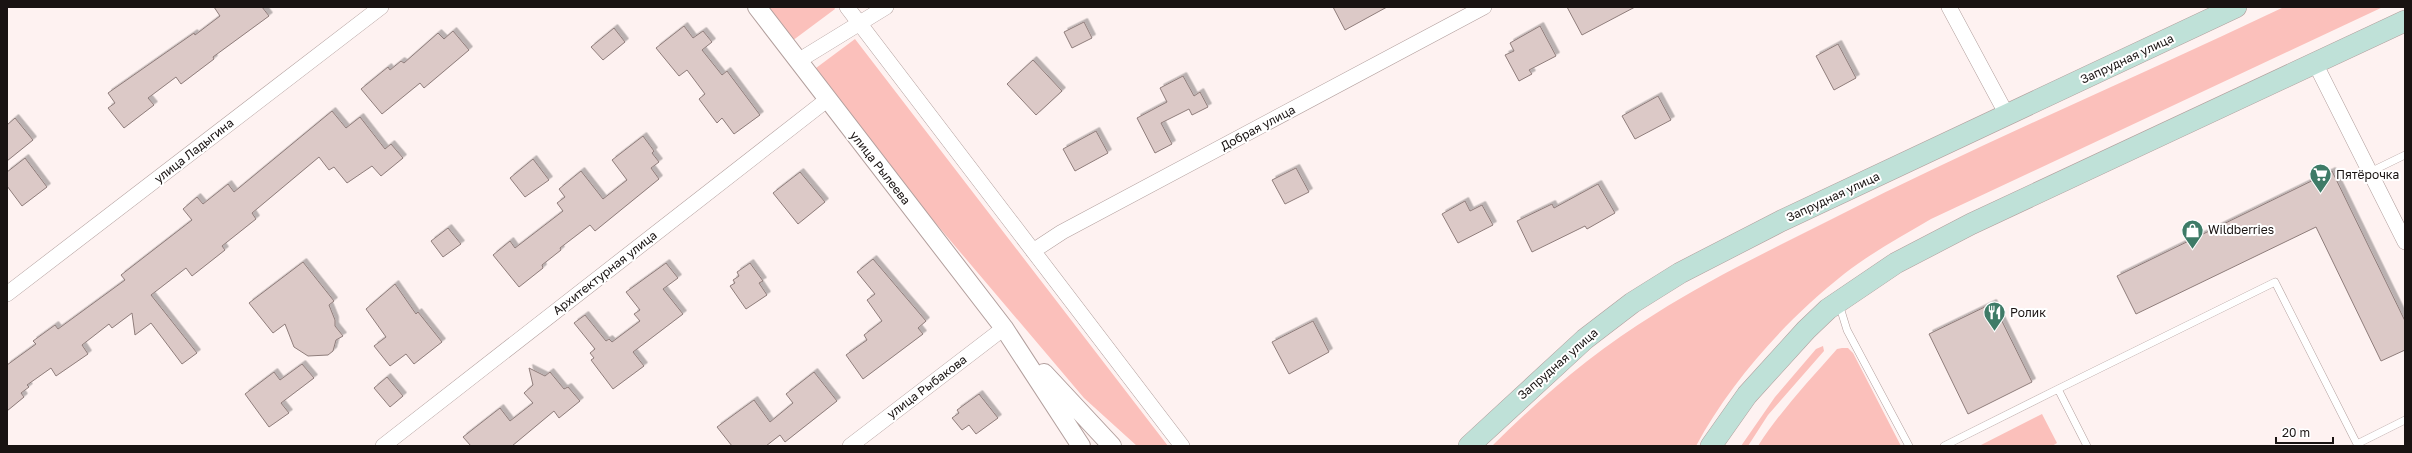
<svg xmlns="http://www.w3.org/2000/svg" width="2412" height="453" font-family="'Golos Text',sans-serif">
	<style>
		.green { fill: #fbc0bb }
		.building { fill: #dcc9c7; stroke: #8f7d7b; filter: url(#shadow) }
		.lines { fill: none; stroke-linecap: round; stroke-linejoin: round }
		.service-casing { stroke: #b29f9d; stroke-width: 8 }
		.minor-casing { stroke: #b29f9d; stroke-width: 16 }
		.tertiary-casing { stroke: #b29f9d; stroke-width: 20 }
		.secondary-casing { stroke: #b29f9d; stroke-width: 22 }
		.service { stroke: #fff; stroke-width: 7 }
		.minor { stroke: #fff; stroke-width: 15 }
		.tertiary { stroke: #fff; stroke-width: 18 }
		.secondary { stroke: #bfe1d8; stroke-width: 21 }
		.labels { text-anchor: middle; stroke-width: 4; stroke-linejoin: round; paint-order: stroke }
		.street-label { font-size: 12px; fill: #191312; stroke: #fff }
		.poi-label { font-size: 12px; fill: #191312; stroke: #fff; text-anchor: start }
	</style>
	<defs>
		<filter id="shadow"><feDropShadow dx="3.5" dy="-3.5" stdDeviation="0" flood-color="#0004"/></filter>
	</defs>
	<rect width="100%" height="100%" fill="#fef2f1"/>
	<path class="green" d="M 766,7 L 834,7 L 835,9 L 792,41 Z
		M 2284,7 L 2383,7 L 1931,219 C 1902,236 1871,253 1844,274 C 1786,320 1731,381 1696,446 L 1492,446 C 1541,397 1596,350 1655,314 C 1713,277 1775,248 1836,217 C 1983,142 2135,78 2284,7 Z
		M 855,39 L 1168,446 L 1137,446 L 1084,398 L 871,147 L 812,71 Z
		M 1823,346 L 1824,351 L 1768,415 L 1748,446 L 1741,446 L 1775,397 L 1816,349 Z
		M 1842,348 L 1848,348 L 1853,353 L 1901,446 L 1758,446 C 1781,410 1809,381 1837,349 Z
		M 2042,414 L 2057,443 L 2052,446 L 1979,446 Z"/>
	<path class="building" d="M 214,7 L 262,7 L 269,16 L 213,57 L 214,59 L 181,84 L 176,77 L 148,98 L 154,105 L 124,128 L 108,108 L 115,103 L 108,93 L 194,33 L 195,35 L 220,16 Z
		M 1333,7 L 1387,7 L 1345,30 Z
		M 1567,7 L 1635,7 L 1582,35 Z
		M 1084,22 L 1092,38 L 1072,48 L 1064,32 Z
		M 684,26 L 693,38 L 703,31 L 712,42 L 702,50 L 722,75 L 727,71 L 760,115 L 734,134 L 722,118 L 717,123 L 699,99 L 705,94 L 687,70 L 679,76 L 656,48 Z
		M 1540,26 L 1556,56 L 1529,70 L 1532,74 L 1519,81 L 1505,55 L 1514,51 L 1510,43 Z
		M 614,28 L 625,42 L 603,60 L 591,47 Z
		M 453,31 L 469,50 L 424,88 L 420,83 L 382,114 L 361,89 L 388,67 L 390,70 L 401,61 L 404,63 L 438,33 L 444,39 Z
		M 1838,44 L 1856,78 L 1834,90 L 1816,56 Z
		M 1033,60 L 1062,91 L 1036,115 L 1007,84 Z
		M 1183,76 L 1194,96 L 1200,92 L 1208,107 L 1192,115 L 1189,109 L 1161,123 L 1172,144 L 1155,153 L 1137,118 L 1167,102 L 1160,88 Z
		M 1658,96 L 1671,120 L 1635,139 L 1622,116 Z
		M 332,111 L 346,128 L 360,117 L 385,149 L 391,144 L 403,158 L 381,176 L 372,166 L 347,183 L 334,167 L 329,170 L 319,157 L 252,213 L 256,219 L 222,246 L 225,250 L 192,276 L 186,268 L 151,295 L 197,353 L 182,364 L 151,323 L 135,335 L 132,313 L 112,328 L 109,324 L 82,345 L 88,354 L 56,376 L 51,368 L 27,385 L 29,387 L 21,393 L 24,397 L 7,411 L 7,365 L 36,344 L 33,341 L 55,325 L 58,329 L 125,280 L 121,275 L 192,220 L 183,209 L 197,197 L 203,204 L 228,184 L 234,192 Z
		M 15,118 L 33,140 L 7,161 L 7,125 Z
		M 1096,131 L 1108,153 L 1075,171 L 1063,149 Z
		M 643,136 L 654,151 L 652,153 L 659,162 L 651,168 L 659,179 L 595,231 L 590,225 L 560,248 L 561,250 L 542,265 L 543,268 L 519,287 L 493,255 L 510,241 L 515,248 L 563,211 L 557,203 L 565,197 L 559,189 L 581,171 L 603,199 L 627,180 L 612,160 Z
		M 25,158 L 47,187 L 22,206 L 7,186 L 7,172 Z
		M 533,159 L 549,180 L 525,197 L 510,178 Z
		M 1296,168 L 1309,192 L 1285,204 L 1272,180 Z
		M 2332,171 L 2405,321 L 2405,350 L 2381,361 L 2316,227 L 2136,314 L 2117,276 Z
		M 800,172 L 825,202 L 798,224 L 773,193 Z
		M 1598,184 L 1615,213 L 1587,229 L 1585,226 L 1532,252 L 1517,221 L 1552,204 L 1554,208 Z
		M 1465,201 L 1470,211 L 1482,205 L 1493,225 L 1458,243 L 1442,214 Z
		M 448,228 L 461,244 L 443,257 L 431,241 Z
		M 873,259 L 926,321 L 918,328 L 923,334 L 863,379 L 846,355 L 867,340 L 864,335 L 882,321 L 867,300 L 875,294 L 857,272 Z
		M 303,262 L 334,301 L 329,305 L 335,320 L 335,326 L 343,336 L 336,340 L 333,351 L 328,355 L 308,356 L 294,347 L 285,324 L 273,333 L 249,303 Z
		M 666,263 L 678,278 L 663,289 L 683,314 L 633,352 L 644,366 L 613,389 L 591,360 L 594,358 L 590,353 L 595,349 L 574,323 L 585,315 L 606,341 L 609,339 L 612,342 L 640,321 L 634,314 L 640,310 L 626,292 Z
		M 750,263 L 763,281 L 759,283 L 767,295 L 746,309 L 730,286 L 735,283 L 733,280 L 739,276 L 737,272 Z
		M 395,284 L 416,314 L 418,312 L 442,342 L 414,364 L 406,354 L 390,366 L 374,346 L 386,337 L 366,309 Z
		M 1993,303 L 2032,382 L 1968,414 L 1929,334 Z
		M 1313,321 L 1329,352 L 1289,374 L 1272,342 Z
		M 302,364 L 314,378 L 281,403 L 289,413 L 269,427 L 245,394 L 274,372 L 280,380 Z
		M 529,368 L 545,376 L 550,372 L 564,389 L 568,387 L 580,401 L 559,418 L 554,411 L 512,446 L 471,446 L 463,437 L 500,408 L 510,421 L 533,403 L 524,393 L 533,385 Z
		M 814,372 L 837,401 L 785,442 L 780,435 L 766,446 L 732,446 L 717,427 L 754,400 L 770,422 L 793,403 L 786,394 Z
		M 387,377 L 403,396 L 390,407 L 374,388 Z
		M 979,394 L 998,418 L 976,434 L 969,425 L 962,430 L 952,418 L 959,413 L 957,410 Z"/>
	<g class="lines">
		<defs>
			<path id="service" d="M 2370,172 L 2405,155
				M 1839,304 L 1847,330 L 1909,446
				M 2058,389 L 2275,282 L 2358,446
				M 2357,444 L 2405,420
				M 1944,446 L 2058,389 L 2087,446"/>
			<path id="minor" d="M 847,7 L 1182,446
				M 1949,7 L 2007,115
				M 798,61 L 886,7
				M 2315,63 L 2405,242
				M 1033,251 L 1062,232 L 1484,7
				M 7,294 L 381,7
				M 383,446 L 828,99
				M 850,446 L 1004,328"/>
			<path id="tertiary" d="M 757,7 L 1004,328 L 1081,446
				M 1044,373 L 1112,446"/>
			<path id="secondary" d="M 1469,446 L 1585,339 L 1632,303 L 1680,273 L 1781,221 L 2236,7
				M 1711,446 L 1747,395 L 1806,330 L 1828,309 L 1896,263 L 1971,224 L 2405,21"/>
		</defs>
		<use href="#service" class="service-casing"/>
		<use href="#minor" class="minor-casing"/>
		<use href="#tertiary" class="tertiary-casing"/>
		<use href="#secondary" class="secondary-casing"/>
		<use href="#service" class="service"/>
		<use href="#minor" class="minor"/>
		<use href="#tertiary" class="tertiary"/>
		<use href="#secondary" class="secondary"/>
	</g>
	<defs>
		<symbol id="supermarket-pin" viewBox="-11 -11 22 30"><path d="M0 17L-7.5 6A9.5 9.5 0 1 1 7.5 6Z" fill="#3e7b67" stroke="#fff"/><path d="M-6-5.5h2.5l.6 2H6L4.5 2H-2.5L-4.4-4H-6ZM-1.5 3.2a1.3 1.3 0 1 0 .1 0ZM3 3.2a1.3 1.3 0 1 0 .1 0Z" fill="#fff"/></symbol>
		<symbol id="shop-pin" viewBox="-11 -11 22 30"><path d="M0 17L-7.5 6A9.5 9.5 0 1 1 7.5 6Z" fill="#3e7b67" stroke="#fff"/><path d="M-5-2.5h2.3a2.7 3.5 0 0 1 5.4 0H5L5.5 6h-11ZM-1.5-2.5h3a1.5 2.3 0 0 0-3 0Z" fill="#fff"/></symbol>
		<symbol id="restaurant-pin" viewBox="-11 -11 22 30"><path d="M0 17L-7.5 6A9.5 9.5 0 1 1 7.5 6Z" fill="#3e7b67" stroke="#fff"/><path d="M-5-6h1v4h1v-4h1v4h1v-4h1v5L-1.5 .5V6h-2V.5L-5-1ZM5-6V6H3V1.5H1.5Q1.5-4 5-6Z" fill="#fff"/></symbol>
	</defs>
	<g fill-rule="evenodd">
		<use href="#supermarket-pin" x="2308" y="162" width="25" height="34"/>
		<use href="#shop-pin" x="2180" y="218" width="25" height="34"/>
		<use href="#restaurant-pin" x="1982" y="300" width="25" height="34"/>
	</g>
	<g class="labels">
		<g class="street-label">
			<text transform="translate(2127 59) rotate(-25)" y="4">Запрудная улица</text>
			<text transform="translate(1258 128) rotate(-28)" y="4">Добрая улица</text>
			<text transform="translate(194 151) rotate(-38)" y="4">улица Ладыгина</text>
			<text transform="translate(880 168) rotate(52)" y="4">улица Рылеева</text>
			<text transform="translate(1833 197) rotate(-25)" y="4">Запрудная улица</text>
			<text transform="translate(605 273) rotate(-38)" y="4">Архитектурная улица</text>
			<text transform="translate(1558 364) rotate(-41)" y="4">Запрудная улица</text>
			<text transform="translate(927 387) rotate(-37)" y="4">улица Рыбакова</text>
		</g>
		<g class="poi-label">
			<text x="2336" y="179">Пятёрочка</text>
			<text x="2208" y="234">Wildberries</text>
			<text x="2010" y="317">Ролик</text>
		</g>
	</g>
	<rect width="2412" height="453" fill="none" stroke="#191312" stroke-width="16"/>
	<path d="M2276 437v6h57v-6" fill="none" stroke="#191312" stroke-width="2"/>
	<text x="2282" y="437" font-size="12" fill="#191312" stroke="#ffffff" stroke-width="3" paint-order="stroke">20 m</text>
</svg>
